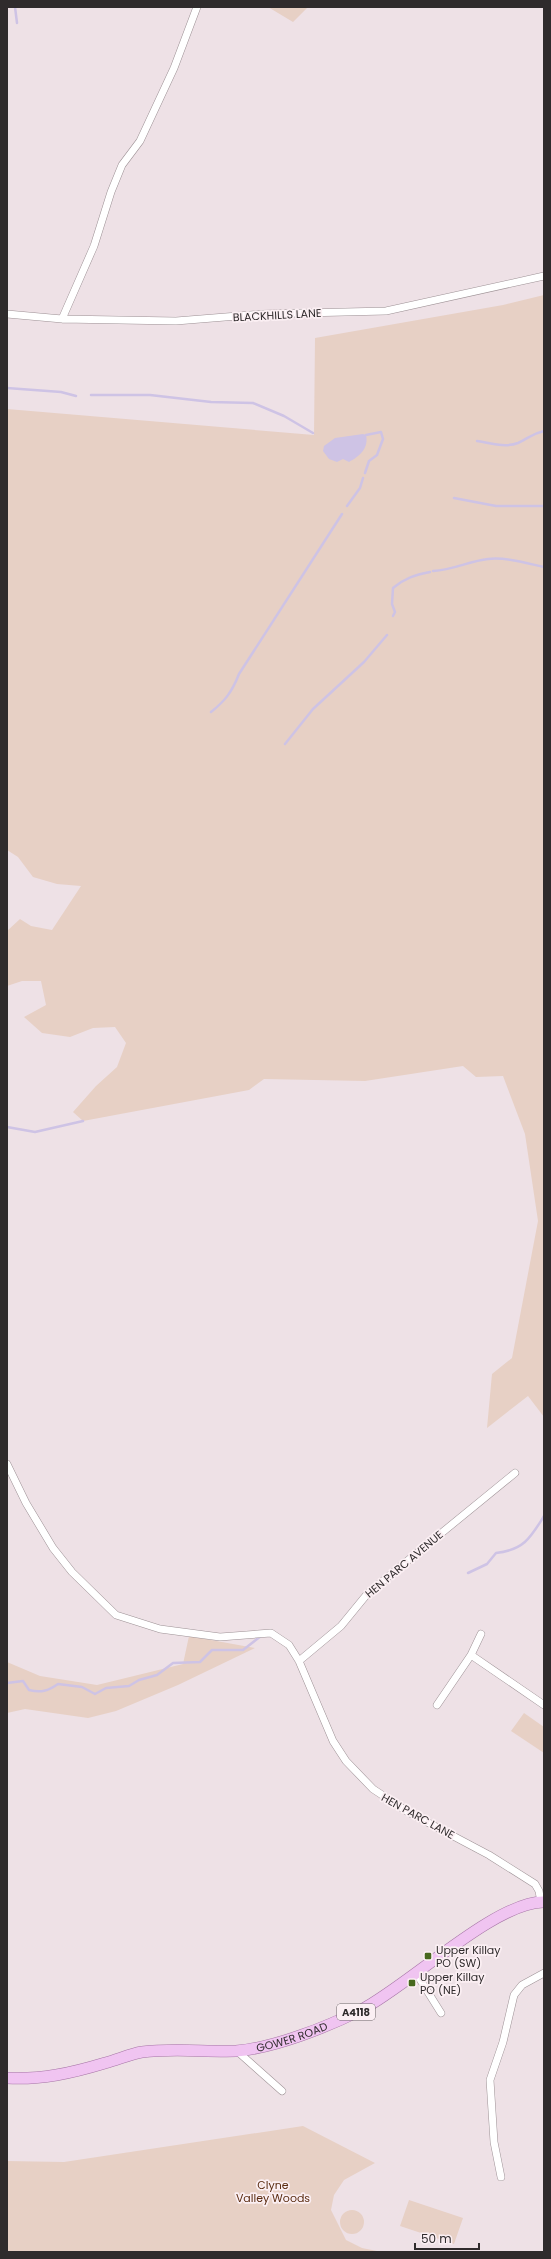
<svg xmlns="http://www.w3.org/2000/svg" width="551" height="2259" font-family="Poppins,sans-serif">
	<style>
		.green { fill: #e7d0c5 }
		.water { fill: #cec3e5 }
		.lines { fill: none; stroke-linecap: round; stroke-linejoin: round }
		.stream { stroke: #cec3e5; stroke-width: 2.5 }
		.street-casing { stroke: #9d9195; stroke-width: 8 }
		.primary-casing { stroke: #a675a6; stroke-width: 12 }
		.street { stroke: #fff; stroke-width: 7 }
		.primary { stroke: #f0c4f1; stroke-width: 11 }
		.poi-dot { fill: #47681e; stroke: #fbeff3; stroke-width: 1.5 }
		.labels { text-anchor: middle; stroke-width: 3.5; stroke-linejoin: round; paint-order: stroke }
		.shield { fill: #fbeff3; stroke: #6c6668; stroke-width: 1 }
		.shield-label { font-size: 10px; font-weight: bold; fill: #2f2b2c }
		.street-label { font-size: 11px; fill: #2f2b2c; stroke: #fbeff3 }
		.poi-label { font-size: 11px; fill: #2f2b2c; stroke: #fbeff3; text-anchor: start }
		.park-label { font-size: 11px; fill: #5a2c11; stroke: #fbeff3 }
	</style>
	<rect width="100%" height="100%" fill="#eee1e6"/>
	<path class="green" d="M 268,7 L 308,7 L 293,22 Z
		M 544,295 L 544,1417 L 528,1396 L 487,1428 L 492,1374 L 512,1358 L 538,1221 L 525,1134 L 503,1076 L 476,1077 L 463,1066 L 365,1081 L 264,1079 L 249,1090 L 83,1121 L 73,1112 L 96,1086 L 117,1067 L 126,1043 L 115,1027 L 93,1028 L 70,1037 L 42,1033 L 24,1017 L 46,1005 L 41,981 L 22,981 L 7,986 L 7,931 L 20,919 L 31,926 L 52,930 L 81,886 L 57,884 L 33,877 L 18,857 L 7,850 L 7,409 L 314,435 L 315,338 L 503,305 Z
		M 189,1636 L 255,1648 L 178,1685 L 116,1711 L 88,1718 L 25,1709 L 7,1713 L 7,1662 L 40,1676 L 97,1685 L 183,1664 Z
		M 524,1713 L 544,1727 L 544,1753 L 511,1731 Z
		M 303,2126 L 375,2163 L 344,2180 L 334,2195 L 331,2210 L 346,2240 L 362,2248 L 382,2252 L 7,2252 L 7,2161 L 64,2162 Z
		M 409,2200 L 463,2218 L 454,2244 L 400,2226 Z
		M340 2222a12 12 0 1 1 24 0a12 12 0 1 1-24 0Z"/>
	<path class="water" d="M 363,434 L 366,435 C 369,448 360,456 349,462 L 343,459 L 337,462 L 329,459 L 323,451 L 324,446 L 335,438 Z"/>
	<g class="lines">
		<path class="stream" d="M 15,7 L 17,23
			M 7,388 L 61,392 L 76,396
			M 91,395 L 150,395 L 211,402 L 253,403 L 284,416 L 313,433
			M 477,441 C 490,443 505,448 518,443 C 529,438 531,434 544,431
			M 365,473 L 369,461 L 377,455 L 383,439 L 381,432 L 366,435
			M 454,498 L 496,506 L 544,506
			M 347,506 L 360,488 L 363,478
			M 433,571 C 454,570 469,561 488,559 C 506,557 526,563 544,567
			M 393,616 L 395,612 L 392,604 L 393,588 C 405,578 415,575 430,572
			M 211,712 C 225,701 232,692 239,674 L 342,514
			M 285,744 L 313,709 L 364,662 L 387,635
			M 7,1127 L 35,1132 L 83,1121
			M 468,1573 L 487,1564 L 496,1553 C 524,1550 531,1537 544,1516
			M 7,1683 L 23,1681 L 29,1690 C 41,1693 48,1691 58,1684 L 82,1687 L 95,1694 L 106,1688 L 129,1686 L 139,1680 L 157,1675 L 173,1663 L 200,1662 L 212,1650 L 243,1650 L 261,1636"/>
		<defs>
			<path id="street" d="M 7,314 L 62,319 L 176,321 L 263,314 L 386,311 L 544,276
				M 62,319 L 94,246 L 111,192 L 122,165 L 140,141 L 174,68 L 197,7
				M 7,1464 L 26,1503 L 53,1548 L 72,1572 L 116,1615 L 160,1629 L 220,1637 L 271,1633 L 289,1645 L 299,1661 L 333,1741 L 346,1761 L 373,1789 L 408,1812 L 489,1855 L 535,1884 L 539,1891 L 541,1902
				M 471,1655 L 544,1705
				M 299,1661 L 341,1626 L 368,1593 L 515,1473
				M 437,1705 L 471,1655 L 481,1634
				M 416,1973 L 441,2013
				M 237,2051 L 282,2091
				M 501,2177 L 494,2142 L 490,2080 L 503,2042 L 514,1995 L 522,1985 L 544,1973"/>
			<g id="primary">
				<path id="s1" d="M 7,2078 C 41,2080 72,2073 105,2063 C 117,2060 130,2054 142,2052 C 173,2048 205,2052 236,2051 C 274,2048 327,2027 361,2010 C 408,1986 496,1901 544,1902"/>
			</g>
		</defs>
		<use href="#street" class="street-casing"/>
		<use href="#primary" class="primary-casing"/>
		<use href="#street" class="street"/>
		<use href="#primary" class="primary"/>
	</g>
	<g class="poi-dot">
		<rect x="424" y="1952" width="8" height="8" rx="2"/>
		<rect x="408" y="1979" width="8" height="8" rx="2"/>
	</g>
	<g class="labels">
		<rect class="shield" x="337" y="2004" width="38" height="16" rx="3"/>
		<g class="shield-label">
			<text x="356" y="2016">A4118</text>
		</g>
		<g class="street-label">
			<text transform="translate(277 315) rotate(-3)" y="4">BLACKHILLS LANE</text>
			<text transform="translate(404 1564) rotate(-40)" y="4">HEN PARC AVENUE</text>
			<text transform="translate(418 1816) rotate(29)" y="4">HEN PARC LANE</text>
			<text dy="4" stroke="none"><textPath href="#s1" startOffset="290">GOWER ROAD</textPath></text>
		</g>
		<g class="poi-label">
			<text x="436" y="1954">Upper Killay<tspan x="436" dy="13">PO (SW)</tspan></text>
			<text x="420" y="1981">Upper Killay<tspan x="420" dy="13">PO (NE)</tspan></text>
		</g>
		<g class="park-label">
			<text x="273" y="2189">Clyne<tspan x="273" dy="13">Valley Woods</tspan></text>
		</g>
	</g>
	<rect width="551" height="2259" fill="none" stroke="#2f2b2c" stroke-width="16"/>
	<path d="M415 2243v6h64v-6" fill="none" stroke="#2f2b2c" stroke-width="2"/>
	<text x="421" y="2243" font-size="12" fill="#2f2b2c" stroke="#fbeff3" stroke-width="3" paint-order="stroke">50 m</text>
</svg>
